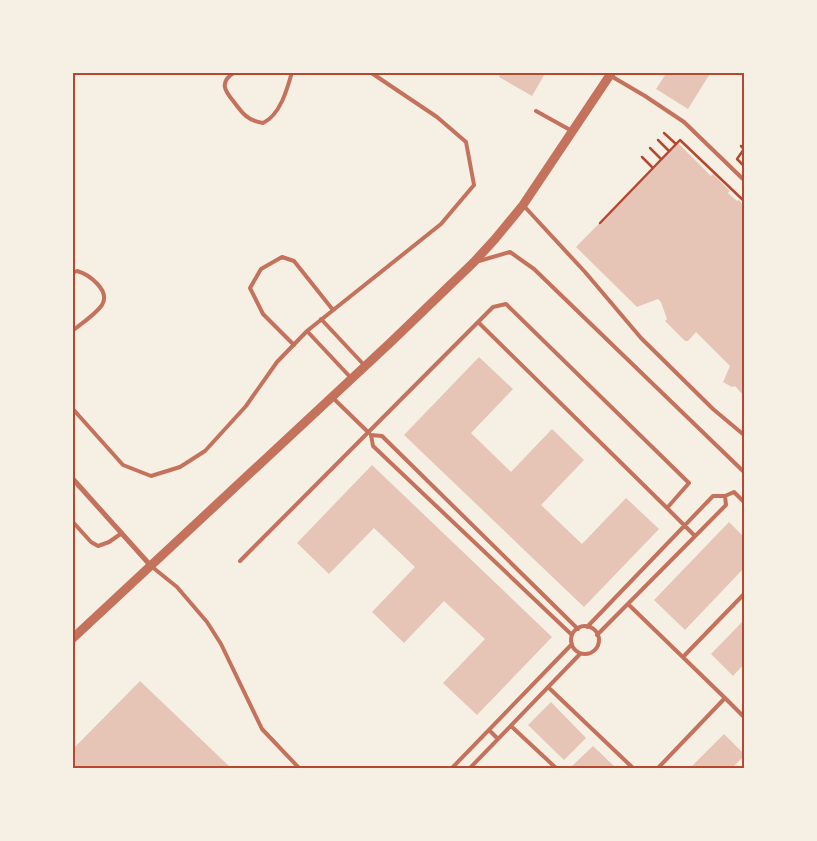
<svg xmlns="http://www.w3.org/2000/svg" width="817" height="841" font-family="Ubuntu,sans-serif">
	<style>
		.building { fill: #e6c5b7 }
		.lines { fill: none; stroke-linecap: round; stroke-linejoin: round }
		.path { stroke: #b5482f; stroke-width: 2.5 }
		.service { stroke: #c5725c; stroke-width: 4 }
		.minor { stroke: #c5725c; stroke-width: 5 }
		.tertiary { stroke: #c5725c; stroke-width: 9 }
		.neatline { fill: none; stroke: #b5482f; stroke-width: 2 }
	</style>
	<rect width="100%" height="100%" fill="#f6efe4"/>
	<path class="building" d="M 502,72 L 546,72 L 532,96 L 499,77 Z
		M 667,72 L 711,72 L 688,109 L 656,89 Z
		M 678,143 L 711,176 L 713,174 L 730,191 L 728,193 L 737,201 L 739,200 L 744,206 L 744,396 L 735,386 L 732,387 L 723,382 L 730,366 L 696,332 L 688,341 L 685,341 L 665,321 L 667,319 L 661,302 L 658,299 L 637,307 L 576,247 Z
		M 479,357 L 513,389 L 471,433 L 511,472 L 552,429 L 584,460 L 541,505 L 582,544 L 626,498 L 659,529 L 584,607 L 404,435 Z
		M 372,465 L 552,637 L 477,715 L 443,683 L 485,639 L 444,601 L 404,643 L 372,612 L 415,567 L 374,528 L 329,574 L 297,543 Z
		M 729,522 L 744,537 L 744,568 L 685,630 L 654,600 Z
		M 744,620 L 744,664 L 733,676 L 711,654 Z
		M 140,681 L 231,768 L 72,768 L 72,750 Z
		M 551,702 L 586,738 L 564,760 L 528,725 Z
		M 724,734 L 744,754 L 744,756 L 732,768 L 690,768 Z
		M 593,746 L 616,768 L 570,768 Z"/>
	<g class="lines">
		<path class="path" d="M 738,72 L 738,73
			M 664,133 L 676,144
			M 658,140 L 669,151
			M 741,146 L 744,149 L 737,159 L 744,166
			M 650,148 L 661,159
			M 642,157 L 653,168
			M 600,223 L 680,140 L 744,201"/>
		<path class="service" d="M 235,72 C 219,82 224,90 234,102 C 242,113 248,121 263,123 C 280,115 287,90 292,72
			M 611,76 L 645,96 L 684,122 L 744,180
			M 536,111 L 572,131
			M 523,205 L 585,272 L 641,338 L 713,409 L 744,435
			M 479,261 L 510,252 L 534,269 L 744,472
			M 72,273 L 77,271 C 88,274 111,290 102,305 C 95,315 82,323 72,331
			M 321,319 L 365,366
			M 478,322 L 667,508
			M 307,331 L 352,379
			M 294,345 L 263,314 L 250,288 L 261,269 L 282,257 L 294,261 L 333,310
			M 333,398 L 369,433
			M 72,408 L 123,465 L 151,476 L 180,467 L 205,451 L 246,406 L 277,362 L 307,331 L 441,224 L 474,185 L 466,142 L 437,117 L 370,72
			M 371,435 L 373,446 L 572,635
			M 371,435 L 382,436 L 578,629
			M 72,521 L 91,542 L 98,546 L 109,542 L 122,533
			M 240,561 L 493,307 L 506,304 L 689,483 L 667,508 L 695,536
			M 151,566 L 177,587 L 207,622 L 221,644 L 262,729 L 299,768
			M 628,604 L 725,698
			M571 640a14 14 0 1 1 28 0a14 14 0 1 1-28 0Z
			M 587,627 L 713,496 L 725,496 L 734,492 L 744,502
			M 597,635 L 726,505 L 725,496
			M 683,657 L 744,594
			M 548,687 L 633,768
			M 511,726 L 556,768
			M 489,730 L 498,739
			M 452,768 L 572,644
			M 470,768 L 580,654
			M 658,768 L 725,698 L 744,717"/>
		<path class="minor" d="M 72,478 L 151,566"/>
		<path class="tertiary" d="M 72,639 L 391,342 L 474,262 L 495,239 L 523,205 L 612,72"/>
	</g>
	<rect width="817" height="841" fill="none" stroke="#f6efe4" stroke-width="148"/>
	<rect x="74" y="74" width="669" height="693" class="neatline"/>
</svg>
